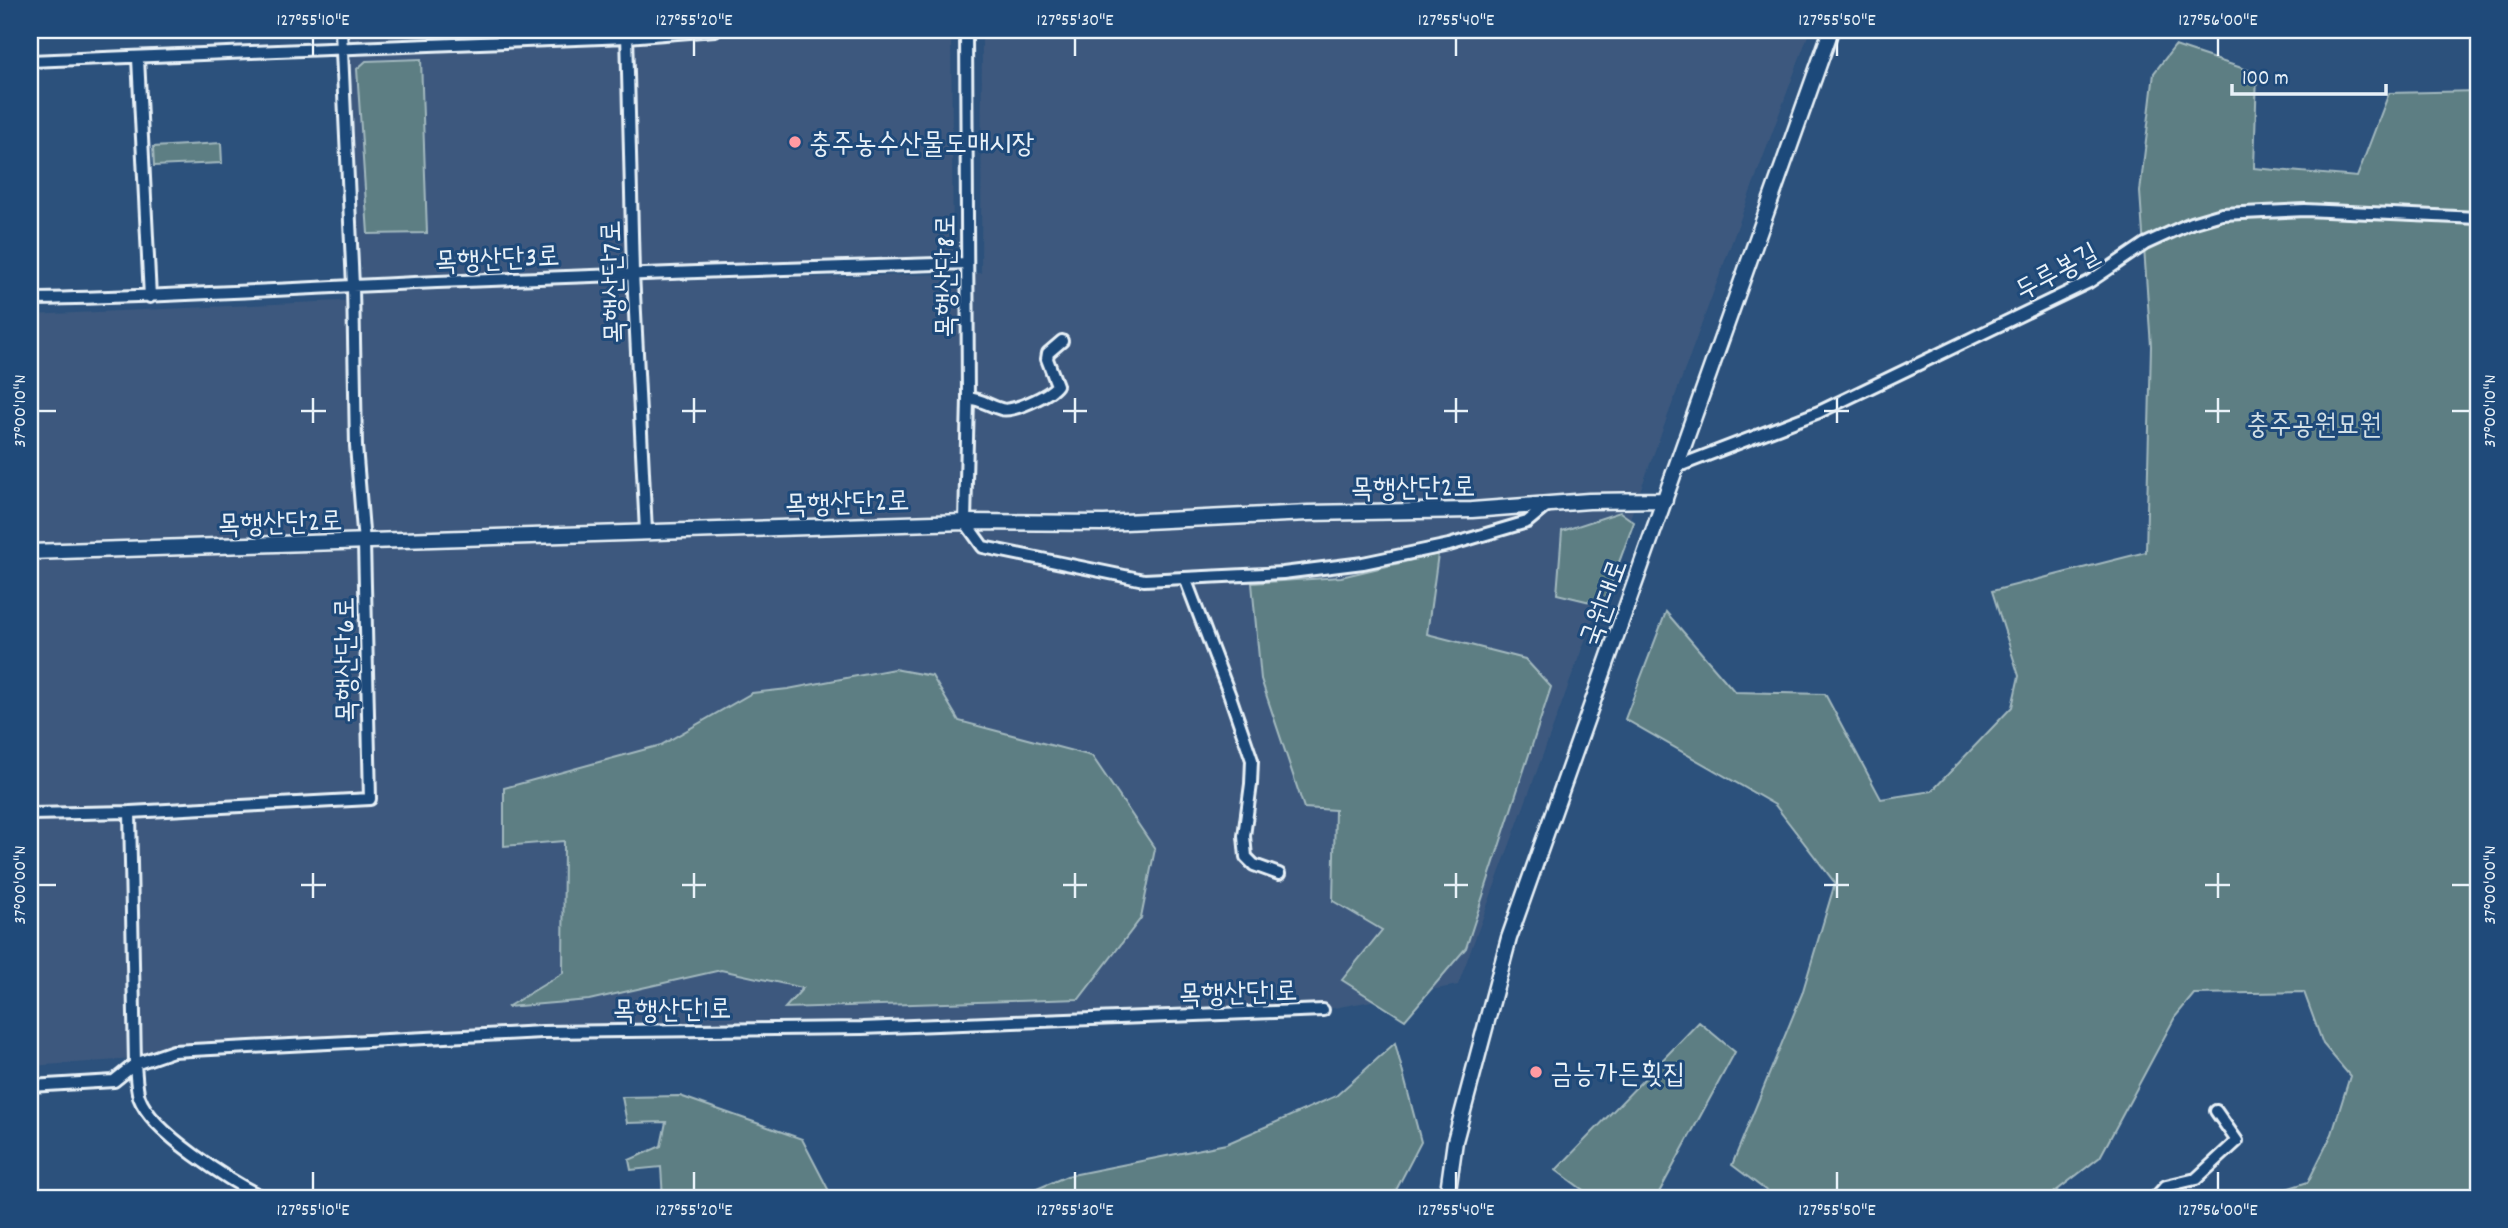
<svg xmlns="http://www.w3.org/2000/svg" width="2508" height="1228" font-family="Dekko,'Poor Story',sans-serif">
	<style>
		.built { fill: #3c597e }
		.green { fill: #5d7e83; stroke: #a2b8be; stroke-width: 2 }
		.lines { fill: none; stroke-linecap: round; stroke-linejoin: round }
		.minor-casing { stroke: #e8f1f8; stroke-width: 16 }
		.tertiary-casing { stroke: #e8f1f8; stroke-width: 19 }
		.minor { stroke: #1f4a7a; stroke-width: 10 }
		.tertiary { stroke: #1f4a7a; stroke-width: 14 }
		.ticks { fill: none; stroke: #e8f1f8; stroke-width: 2.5 }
		.poi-dot { fill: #ff9aa2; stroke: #1f4a7a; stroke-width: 2.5 }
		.labels { text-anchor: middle; stroke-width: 6; stroke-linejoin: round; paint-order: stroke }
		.poi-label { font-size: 28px; fill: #e8f1f8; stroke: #1f4a7a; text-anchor: start }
		.street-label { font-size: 28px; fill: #e8f1f8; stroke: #1f4a7a }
		.park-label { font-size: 28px; fill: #d3e0e6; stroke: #1f4a7a }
		.neatline { fill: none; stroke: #e8f1f8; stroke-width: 2.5 }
		.ticks-label { font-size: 18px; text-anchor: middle; fill: #e8f1f8 }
	</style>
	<rect width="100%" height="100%" fill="#2c517c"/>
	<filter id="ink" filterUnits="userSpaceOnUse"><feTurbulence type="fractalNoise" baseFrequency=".0143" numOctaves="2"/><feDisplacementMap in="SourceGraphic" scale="14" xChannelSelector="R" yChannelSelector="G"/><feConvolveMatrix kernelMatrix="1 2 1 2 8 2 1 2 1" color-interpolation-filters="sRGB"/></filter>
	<g filter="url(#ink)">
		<path class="built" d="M 348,30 L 619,30 L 627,282 L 981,273 L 982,30 L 1810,30 L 1458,985 L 1323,1010 L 521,1033 L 30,1066 L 30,315 L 362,300 Z
			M 634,30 L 951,30 L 953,255 L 640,272 Z"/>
		<path class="green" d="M 2175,46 L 2257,73 L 2254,168 L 2357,177 L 2389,93 L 2478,91 L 2478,1198 L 2258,1198 L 2308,1182 L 2332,1134 L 2350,1076 L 2323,1044 L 2304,992 L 2194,994 L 2175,1017 L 2100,1157 L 2047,1198 L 1776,1198 L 1732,1165 L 1802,994 L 1835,883 L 1775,805 L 1625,719 L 1666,612 L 1735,692 L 1825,694 L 1881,799 L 1932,791 L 2012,707 L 2019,676 L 1992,591 L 2146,552 L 2151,346 L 2140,192 L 2154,73 Z
			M 421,59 L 427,233 L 368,234 L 357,69 L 366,61 Z
			M 221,143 L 222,163 L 154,166 L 153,147 Z
			M 1620,512 L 1634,522 L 1603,605 L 1557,594 L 1562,531 Z
			M 1438,554 L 1427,634 L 1525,659 L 1551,687 L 1466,948 L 1405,1020 L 1342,980 L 1382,930 L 1333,901 L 1335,810 L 1304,808 L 1261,679 L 1252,583 L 1341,577 Z
			M 894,669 L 932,676 L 959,721 L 1092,756 L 1155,849 L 1141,918 L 1079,999 L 785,1008 L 803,988 L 721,970 L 589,1000 L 507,1007 L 563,973 L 564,841 L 504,846 L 504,788 L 661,745 L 752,693 L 788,689 Z
			M 1699,1022 L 1735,1052 L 1656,1198 L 1594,1198 L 1556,1170 Z
			M 1395,1043 L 1421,1142 L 1392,1198 L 1016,1198 L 1067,1176 L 1226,1144 L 1336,1096 Z
			M 680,1096 L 802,1139 L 830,1193 L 843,1198 L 663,1198 L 661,1167 L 631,1170 L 629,1160 L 661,1146 L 666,1122 L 627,1123 L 622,1097 Z"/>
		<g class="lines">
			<defs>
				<path id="minor" d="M 966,30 L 968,398 L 965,522 L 983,547 L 1144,580 L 1283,573 L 1363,563 L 1449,545 L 1527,522 L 1550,503
					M 627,33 L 633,273 L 646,532
					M 138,58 L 150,297
					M 30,61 L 627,37 L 715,30
					M 30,299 C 166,297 301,288 437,282 C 614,274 790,269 967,263
					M 968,398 C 984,400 987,405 1001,409 C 1012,413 1050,395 1057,385 L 1047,359 L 1048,353 L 1062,341
					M 1676,467 L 1819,412 L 2089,282 L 2145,244 L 2191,223 L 2222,214 L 2305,210 L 2478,218
					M 1185,578 L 1230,696 L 1252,760 L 1251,784 L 1244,836 L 1246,857 L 1254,865 L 1279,874
					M 30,814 L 130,812
					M 30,1086 L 114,1081 L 135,1064 L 173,1051 L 542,1032 L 862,1028 L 1323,1010
					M 264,1198 C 230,1181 152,1133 139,1097 C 136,1087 136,1074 135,1064 L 130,812 L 370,799 L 364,543 L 356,446 L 353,286 L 341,30
					M 2155,1198 L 2166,1186 L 2196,1179 L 2237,1141 L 2216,1111"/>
				<path id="tertiary" d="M 30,552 L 965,522 L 1104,523 L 1308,513 L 1472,510 L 1589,501 L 1665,500
					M 1447,1198 L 1455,1141 L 1509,938 L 1831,30"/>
			</defs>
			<use href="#minor" class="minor-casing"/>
			<use href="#tertiary" class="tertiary-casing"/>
			<use href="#minor" class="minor"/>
			<use href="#tertiary" class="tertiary"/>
		</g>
	</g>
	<path class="ticks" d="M 313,38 L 313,56M 694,38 L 694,56M 1075,38 L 1075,56M 1456,38 L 1456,56M 1837,38 L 1837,56M 2218,38 L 2218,56M 313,398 L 313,423M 694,398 L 694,423M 1075,398 L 1075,423M 1456,398 L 1456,423M 1837,398 L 1837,423M 2218,398 L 2218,423M 38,411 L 56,411M 301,411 L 326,411M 682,411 L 706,411M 1063,411 L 1087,411M 1444,411 L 1468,411M 1824,411 L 1849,411M 2205,411 L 2230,411M 2452,411 L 2470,411M 313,873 L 313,898M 694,873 L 694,898M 1075,873 L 1075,898M 1456,873 L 1456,898M 1837,873 L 1837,898M 2218,873 L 2218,898M 38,885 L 56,885M 301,885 L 326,885M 682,885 L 706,885M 1063,885 L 1087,885M 1444,885 L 1468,885M 1824,885 L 1849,885M 2205,885 L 2230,885M 2452,885 L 2470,885M 313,1172 L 313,1190M 694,1172 L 694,1190M 1075,1172 L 1075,1190M 1456,1172 L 1456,1190M 1837,1172 L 1837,1190M 2218,1172 L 2218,1190"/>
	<g class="poi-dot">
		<circle cx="795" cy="142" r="7"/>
		<circle cx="1536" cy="1072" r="7"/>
	</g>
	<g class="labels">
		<g class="poi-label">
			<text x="809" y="152">충주농수산물도매시장</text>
			<text x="1550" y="1082">금능가든횟집</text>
		</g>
		<g class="street-label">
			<text transform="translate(497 257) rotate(-3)" y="10">목행산단3로</text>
			<text transform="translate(2056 270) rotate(-28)" y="10">두루봉길</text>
			<text transform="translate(944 276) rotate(-90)" y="10">목행산단8로</text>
			<text transform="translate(611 282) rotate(-92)" y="10">목행산단7로</text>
			<text transform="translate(1413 486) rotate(-1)" y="10">목행산단2로</text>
			<text transform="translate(847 501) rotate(-2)" y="10">목행산단2로</text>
			<text transform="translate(280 521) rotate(-2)" y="10">목행산단2로</text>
			<text transform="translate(1602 602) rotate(-70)" y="10">국원대로</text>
			<text transform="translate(344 660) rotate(-91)" y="10">목행산단6로</text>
			<text transform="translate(1238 991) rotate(-2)" y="10">목행산단1로</text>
			<text transform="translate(672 1008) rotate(-1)" y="10">목행산단1로</text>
		</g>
		<g class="park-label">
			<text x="2314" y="433">충주공원묘원</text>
		</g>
	</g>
	<rect width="2508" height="1228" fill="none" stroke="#1f4a7a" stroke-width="77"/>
	<path d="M2232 84v10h154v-10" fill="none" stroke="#e8f1f8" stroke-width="3.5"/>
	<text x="2242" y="84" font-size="21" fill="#e8f1f8" stroke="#1f4a7a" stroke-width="5" paint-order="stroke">100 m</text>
	<rect x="38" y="38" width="2432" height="1152" class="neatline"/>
	<g class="ticks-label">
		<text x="313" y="25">127°55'10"E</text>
		<text x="694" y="25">127°55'20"E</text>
		<text x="1075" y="25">127°55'30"E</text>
		<text x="1456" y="25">127°55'40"E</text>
		<text x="1837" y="25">127°55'50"E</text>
		<text x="2218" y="25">127°56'00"E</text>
		<text transform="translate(19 411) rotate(-90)" y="6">37°00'10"N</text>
		<text transform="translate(2489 411) rotate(-90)" y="6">37°00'10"N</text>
		<text transform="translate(19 885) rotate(-90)" y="6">37°00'00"N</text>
		<text transform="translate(2489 885) rotate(-90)" y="6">37°00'00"N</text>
		<text x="313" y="1215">127°55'10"E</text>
		<text x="694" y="1215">127°55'20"E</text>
		<text x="1075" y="1215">127°55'30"E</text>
		<text x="1456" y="1215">127°55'40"E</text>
		<text x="1837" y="1215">127°55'50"E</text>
		<text x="2218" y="1215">127°56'00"E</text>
	</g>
</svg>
